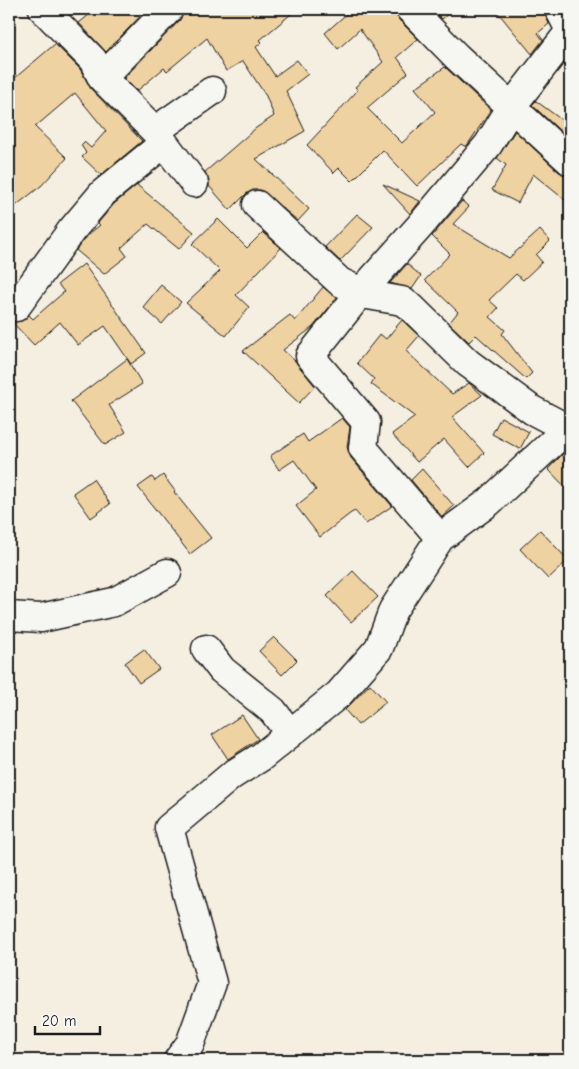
<svg xmlns="http://www.w3.org/2000/svg" width="579" height="1069" font-family="'Comic Neue',sans-serif">
	<style>
		.building { fill: #efd2a2; stroke: #1c1c1c }
		.lines { fill: none; stroke-linecap: round; stroke-linejoin: round }
		.minor-casing { stroke: #1c1c1c; stroke-width: 31 }
		.minor { stroke: #f6f6f2; stroke-width: 28 }
	</style>
	<rect width="100%" height="100%" fill="#f5efe2"/>
	<filter id="ink" filterUnits="userSpaceOnUse"><feTurbulence type="fractalNoise" baseFrequency=".02" numOctaves="2"/><feDisplacementMap in="SourceGraphic" scale="10" xChannelSelector="R" yChannelSelector="G"/><feConvolveMatrix kernelMatrix="1 2 1 2 8 2 1 2 1" color-interpolation-filters="sRGB"/></filter>
	<g filter="url(#ink)">
		<path class="building" d="M 96,9 L 147,9 L 106,52 L 79,23 Z
			M 184,9 L 297,9 L 260,40 L 262,42 L 256,47 L 275,76 L 297,60 L 308,74 L 286,91 L 305,131 L 256,159 L 309,209 L 298,221 L 261,190 L 253,190 L 246,194 L 230,210 L 209,186 L 209,181 L 205,172 L 256,128 L 274,116 L 266,96 L 243,61 L 226,71 L 207,38 L 167,71 L 164,68 L 137,91 L 124,78 L 180,20 Z
			M 352,9 L 395,9 L 399,20 L 418,39 L 397,57 L 408,73 L 367,108 L 402,143 L 435,112 L 415,88 L 445,67 L 491,110 L 466,147 L 461,144 L 417,186 L 383,150 L 352,181 L 339,168 L 334,173 L 307,145 L 358,90 L 355,87 L 383,62 L 360,29 L 338,49 L 325,33 Z
			M 432,9 L 454,9 L 442,19 Z
			M 495,9 L 543,9 L 549,24 L 538,33 L 543,40 L 532,54 Z
			M 55,44 L 80,69 L 91,89 L 142,141 L 101,175 L 82,157 L 86,153 L 81,145 L 84,142 L 91,148 L 106,131 L 75,93 L 35,127 L 67,158 L 41,186 L 9,211 L 9,83 Z
			M 536,101 L 570,126 L 570,140 L 532,105 Z
			M 515,131 L 559,172 L 570,176 L 570,204 L 533,174 L 518,203 L 492,190 L 506,165 L 497,158 Z
			M 383,184 L 420,201 L 410,214 Z
			M 137,185 L 194,232 L 179,249 L 148,224 L 121,248 L 127,256 L 104,274 L 76,250 L 89,234 L 100,225 L 98,223 L 114,204 Z
			M 462,201 L 469,207 L 453,224 L 509,258 L 540,230 L 550,241 L 536,255 L 542,262 L 523,280 L 516,274 L 489,300 L 498,308 L 490,317 L 505,330 L 502,334 L 532,373 L 526,379 L 476,335 L 469,342 L 449,323 L 458,312 L 425,280 L 450,254 L 432,236 Z
			M 357,214 L 373,227 L 340,261 L 325,247 Z
			M 218,219 L 247,248 L 263,232 L 281,248 L 236,295 L 249,307 L 226,336 L 186,303 L 220,271 L 192,244 Z
			M 84,264 L 146,353 L 131,364 L 105,326 L 78,345 L 60,322 L 34,345 L 12,322 L 22,321 L 29,315 L 33,319 L 64,292 L 58,284 Z
			M 407,264 L 421,276 L 412,289 L 390,283 Z
			M 161,285 L 181,302 L 162,324 L 143,307 Z
			M 323,287 L 337,298 L 313,327 L 283,350 L 295,361 L 315,386 L 299,403 L 243,351 L 290,315 L 295,321 Z
			M 402,320 L 419,336 L 406,351 L 452,394 L 469,383 L 482,395 L 452,417 L 484,453 L 469,467 L 444,439 L 417,462 L 392,434 L 415,417 L 371,384 L 374,379 L 357,363 L 380,334 L 386,339 Z
			M 127,359 L 142,384 L 109,405 L 126,432 L 105,445 L 71,401 Z
			M 501,417 L 529,432 L 520,449 L 492,434 Z
			M 342,418 L 350,427 L 347,447 L 351,458 L 392,506 L 366,524 L 355,511 L 351,513 L 320,537 L 296,506 L 316,490 L 294,460 L 279,470 L 270,456 L 303,434 L 308,442 Z
			M 566,451 L 570,454 L 570,492 L 548,469 Z
			M 422,469 L 454,506 L 442,517 L 411,480 Z
			M 163,475 L 175,491 L 174,492 L 211,538 L 190,554 L 138,487 L 152,477 L 155,481 Z
			M 93,479 L 110,504 L 91,518 L 73,493 Z
			M 540,530 L 568,560 L 548,579 L 520,549 Z
			M 353,571 L 378,597 L 351,622 L 327,596 Z
			M 274,637 L 297,660 L 282,675 L 259,651 Z
			M 144,649 L 159,669 L 139,683 L 125,663 Z
			M 370,684 L 386,702 L 358,725 L 345,710 Z
			M 242,715 L 258,739 L 228,759 L 212,735 Z"/>
		<g class="lines">
			<defs>
				<path id="minor" d="M 43,9 L 93,60 L 102,78 L 155,131 L 194,183
					M 410,9 L 457,57 L 570,161
					M 559,9 L 570,30
					M 102,78 L 169,9
					M 155,131 L 212,91
					M 257,205 L 340,282 L 368,295 L 402,301 L 412,308 L 468,363 L 532,410 L 570,430
					M 16,307 L 71,231 L 103,193 L 163,144
					M 440,538 L 363,448 L 366,422 L 310,356 L 361,292 L 420,226 L 488,145 L 512,106 L 570,31
					M 9,616 L 41,618 L 114,602 L 167,573
					M 206,649 L 222,670 L 273,711 L 290,734
					M 178,1060 L 190,1044 L 212,983 L 169,828 L 232,775 L 261,757 L 339,694 L 379,648 L 393,610 L 440,538 L 489,502 L 570,426"/>
			</defs>
			<use href="#minor" class="minor-casing"/>
			<use href="#minor" class="minor"/>
		</g>
	</g>
	<rect width="579" height="1069" fill="none" stroke="#f6f6f2" stroke-width="30"/>
	<rect x="15" y="15" width="549" height="1039" fill="none" stroke="#1c1c1c" stroke-width="2" filter="url(#ink)"/>
	<path d="M35 1026v8h65v-8" fill="none" stroke="#1c1c1c" stroke-width="2.5"/>
	<text x="42" y="1026" font-size="15" fill="#1c1c1c" stroke="#f6f6f2" stroke-width="4" paint-order="stroke">20 m</text>
</svg>
